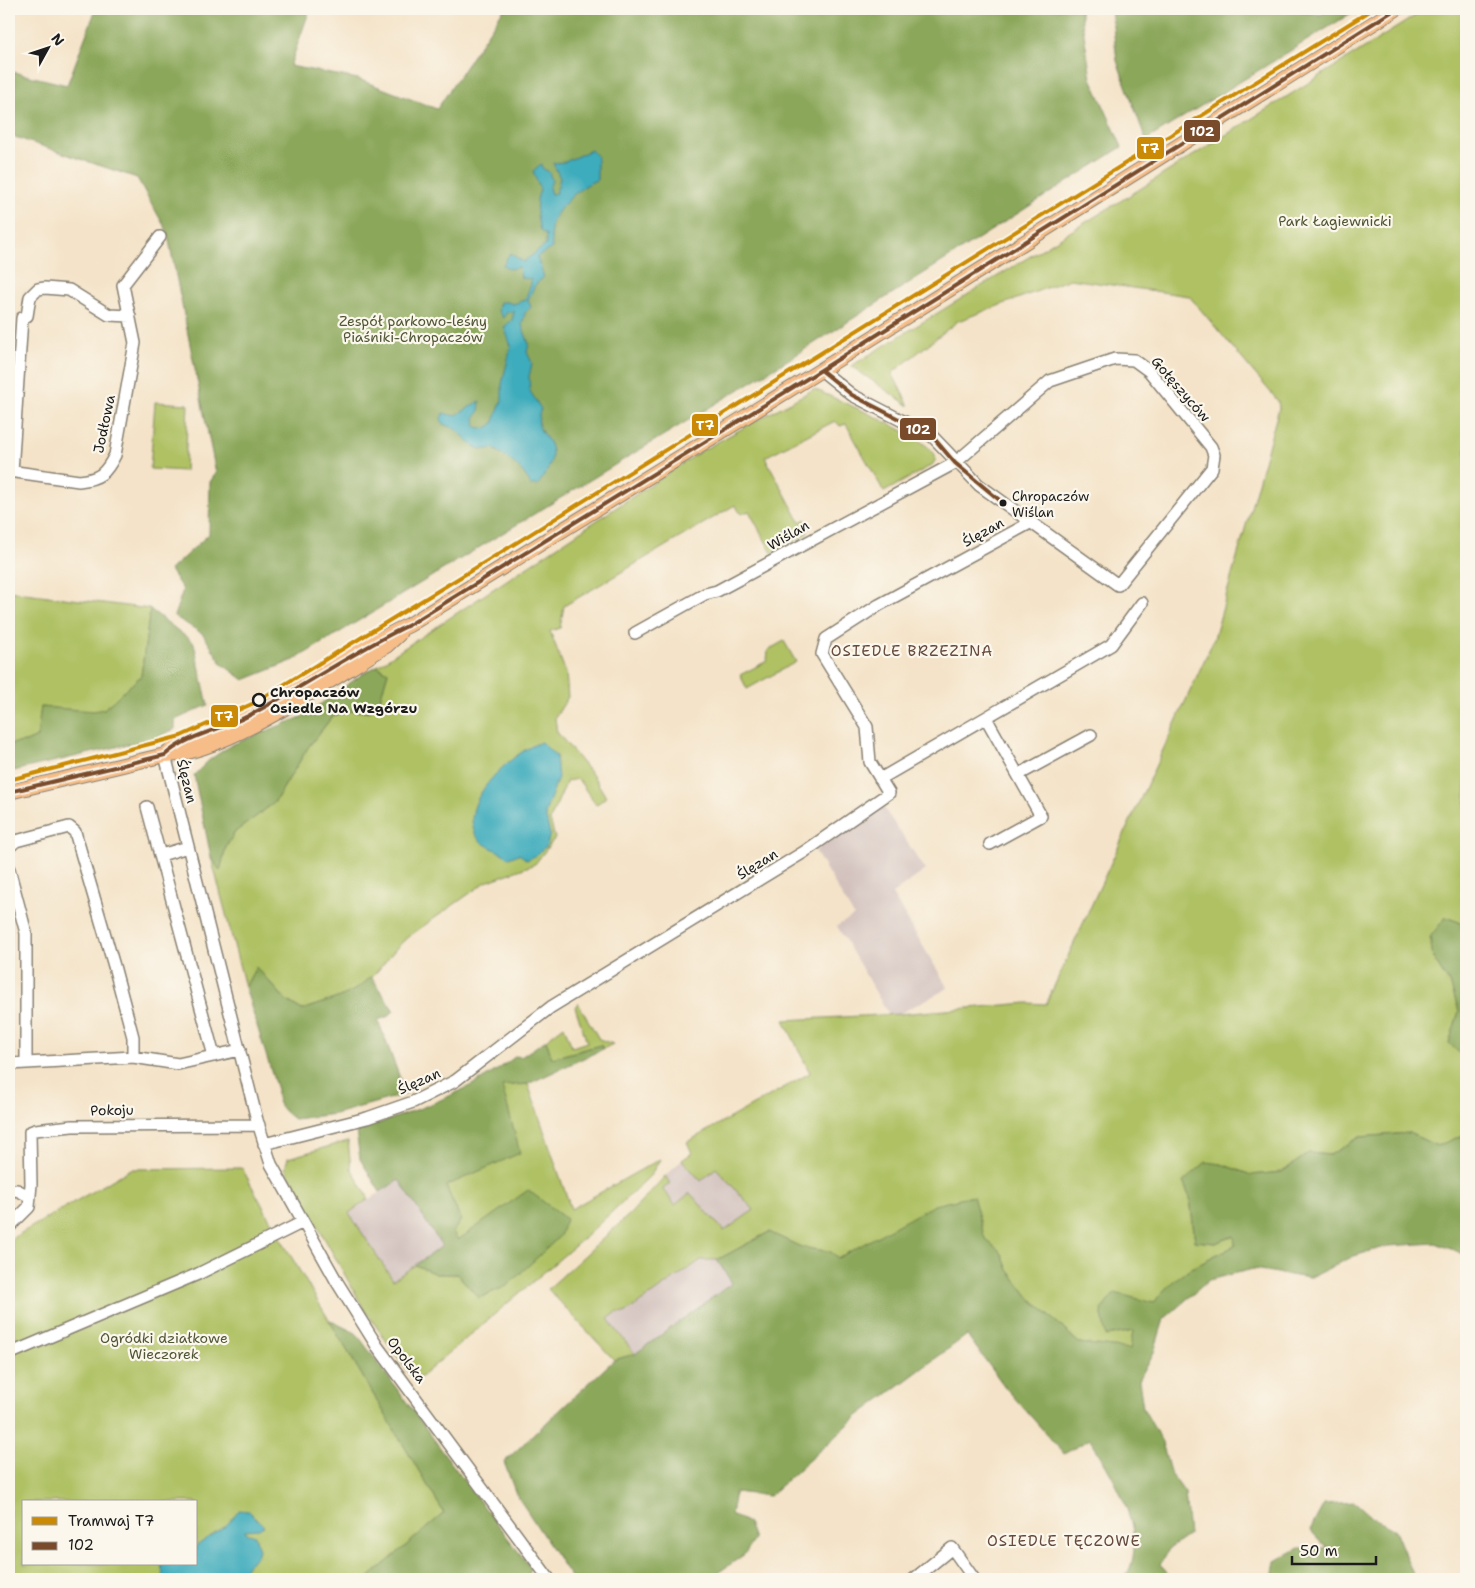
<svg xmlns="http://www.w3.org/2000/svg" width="1475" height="1588" font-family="'Shantell Sans',sans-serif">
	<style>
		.industrial { fill: #d1c0bc }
		.green { fill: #afc164; stroke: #666e40; fill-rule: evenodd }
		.forest { fill: #8ba75a; stroke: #54623b }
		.water { fill: #3eacbc; stroke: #2d646c }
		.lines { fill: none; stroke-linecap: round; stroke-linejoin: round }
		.minor-casing { stroke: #888072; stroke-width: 14 }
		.major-casing { stroke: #888072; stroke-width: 16 }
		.minor { stroke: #fff; stroke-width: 11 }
		.major { stroke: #f7bd88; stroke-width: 14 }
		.bus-1-casing { stroke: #fbf7ec; stroke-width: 8 }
		.bus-1 { stroke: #7a4b2a; stroke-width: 4 }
		.tram-1-casing { stroke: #fbf7ec; stroke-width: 8 }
		.tram-1 { stroke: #cb8a06; stroke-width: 4 }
		.bus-dot { fill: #1c1c1c; stroke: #fbf7ec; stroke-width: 2 }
		.stop-dot { fill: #fbf7ec; stroke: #1c1c1c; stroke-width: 2.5 }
		.labels { text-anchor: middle; stroke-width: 4.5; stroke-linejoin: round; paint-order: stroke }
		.bus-label { font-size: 13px; fill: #1c1c1c; stroke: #fbf7ec; text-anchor: start }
		.park-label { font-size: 14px; fill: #4f5635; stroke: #fbf7ec }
		.street-label { font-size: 14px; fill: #1c1c1c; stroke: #fbf7ec }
		.stop-label { font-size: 14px; font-weight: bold; fill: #1c1c1c; stroke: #fbf7ec; text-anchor: start }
		.neighbourhood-label { font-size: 15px; letter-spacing: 1px; fill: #64493c; stroke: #fbf7ec }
		.line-badge { stroke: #fbf7ec; stroke-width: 2 }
		.badge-label { font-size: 14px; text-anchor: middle; font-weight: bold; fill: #fff }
	</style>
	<rect width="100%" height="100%" fill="#fbf7ec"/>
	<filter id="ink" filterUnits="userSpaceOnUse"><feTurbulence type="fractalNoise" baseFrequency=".02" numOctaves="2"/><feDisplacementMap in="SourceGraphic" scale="10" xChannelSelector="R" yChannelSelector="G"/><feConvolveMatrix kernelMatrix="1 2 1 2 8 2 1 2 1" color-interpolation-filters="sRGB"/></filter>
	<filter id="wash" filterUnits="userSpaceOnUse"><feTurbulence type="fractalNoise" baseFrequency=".0096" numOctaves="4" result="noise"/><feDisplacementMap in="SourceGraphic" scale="20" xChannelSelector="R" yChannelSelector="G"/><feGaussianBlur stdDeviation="1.12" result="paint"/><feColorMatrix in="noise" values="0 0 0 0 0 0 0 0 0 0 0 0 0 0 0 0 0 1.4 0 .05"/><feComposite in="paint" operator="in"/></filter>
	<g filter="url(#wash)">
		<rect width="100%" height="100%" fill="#f4e3c8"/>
		<path class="industrial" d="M 1282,9 L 1331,9 L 1321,15 Z
			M 881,804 L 926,870 L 892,894 L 948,988 L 899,1014 L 889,1015 L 837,926 L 854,916 L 815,851 Z
			M 682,1160 L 701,1181 L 716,1167 L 754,1210 L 724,1232 L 690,1194 L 675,1205 L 663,1189 L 670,1183 L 665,1176 Z
			M 399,1180 L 442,1246 L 393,1280 L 349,1213 Z
			M 701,1260 L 717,1260 L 732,1283 L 635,1354 L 608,1319 L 617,1312 L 625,1312 Z"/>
		<path class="green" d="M 1426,9 L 1466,9 L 1466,925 L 1446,917 L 1433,958 L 1451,986 L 1459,1011 L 1449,1043 L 1466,1060 L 1466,1134 L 1437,1146 L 1409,1133 L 1360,1137 L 1330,1155 L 1309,1153 L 1282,1172 L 1251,1175 L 1221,1164 L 1183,1182 L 1190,1198 L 1195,1241 L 1215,1243 L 1235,1236 L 1235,1246 C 1198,1262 1181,1273 1154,1303 C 1142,1316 1121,1326 1106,1336 L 1134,1331 L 1131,1350 L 1079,1343 L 1029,1297 L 1008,1270 L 1001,1252 L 985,1239 L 874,1240 L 837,1258 L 831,1252 L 801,1247 L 769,1232 L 717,1260 L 701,1260 L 625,1313 L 617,1312 L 608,1319 L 635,1354 L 614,1360 L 548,1289 L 631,1213 L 665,1176 L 670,1183 L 663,1189 L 675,1205 L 690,1193 L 724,1231 L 754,1210 L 716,1168 L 701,1181 L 682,1160 L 692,1153 L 687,1142 L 810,1073 L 784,1020 L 899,1014 L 1027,1003 L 1046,1004 L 1214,639 L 1279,408 L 1278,401 L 1189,296 L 1070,279 L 958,321 L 892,373 L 909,406 L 851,366 L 1140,189 Z
			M 814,389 C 836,399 927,437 935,455 C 936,459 935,462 932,465 L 884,492 L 846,424 L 840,426 L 835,421 L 765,457 L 800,522 L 805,519 L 809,526 L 807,534 L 772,553 L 749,511 L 741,514 L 735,505 L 564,606 L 560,628 L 550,631 L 566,673 L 568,697 L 555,718 L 557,732 L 594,777 L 606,797 L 596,805 L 578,779 L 567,781 L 550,820 L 555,838 L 535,864 L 486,882 L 408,937 C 391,951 380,972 363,985 C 347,998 321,1002 302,1010 L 286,1000 L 256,967 L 245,987 L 211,857 L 220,870 L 226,847 L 235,832 L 274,803 L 309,746 L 332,717 L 350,711 L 371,711 L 380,699 L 388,672 L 377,666 L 703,450 Z
			M 155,402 L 188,404 L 185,471 L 150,469 Z
			M 9,591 L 150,609 L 141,676 L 104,709 L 94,712 L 41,707 L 37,737 L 26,742 L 9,744 Z
			M 784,641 L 796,662 L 747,689 L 740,675 L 767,661 L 768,650 Z
			M 578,1003 L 599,1039 L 613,1044 L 603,1049 L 600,1045 L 552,1058 L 546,1040 L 564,1026 L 572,1047 L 587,1042 L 575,1007 Z
			M 528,1084 L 571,1209 L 660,1159 L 651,1175 L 583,1239 L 415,1382 L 364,1309 L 285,1168 L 288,1158 L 348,1141 L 351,1168 L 369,1199 L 349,1213 L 393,1280 L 415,1265 L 436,1274 L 457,1274 L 473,1230 L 458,1240 L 452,1232 L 461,1220 L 445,1185 L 501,1085 Z
			M 242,1168 L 279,1236 L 444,1513 L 367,1579 L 9,1579 L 9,1240 L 131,1169 ZM 24,1502 L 196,1502 L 196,1564 L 24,1564 Z"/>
		<path class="forest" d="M 96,9 L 310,9 L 290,66 L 358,79 L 437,109 L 504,9 L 1080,9 L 1091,78 L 1122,147 L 799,353 L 294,660 L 244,680 L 222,664 L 203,634 L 174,616 L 183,590 L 170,570 L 209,534 L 210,482 L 216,473 L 167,231 L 137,178 L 9,135 L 9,71 L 67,85 Z
			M 1111,9 L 1282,9 L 1321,15 L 1331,9 L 1358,9 L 1146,140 L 1117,61 Z
			M 150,609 L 194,643 L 208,705 L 175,720 L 175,729 L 155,738 L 9,772 L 9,744 L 26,742 L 37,737 L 41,707 L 94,711 L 104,709 L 141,676 Z
			M 377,666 L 388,672 L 380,699 L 371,711 L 350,711 L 332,717 L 309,746 L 274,803 L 235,832 L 226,847 L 220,871 L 211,857 L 194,775 L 208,761 L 231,745 L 304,716 L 364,673 Z
			M 1446,917 L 1466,925 L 1466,1060 L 1449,1043 L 1459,1011 L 1451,986 L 1433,958 L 1430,937 Z
			M 256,967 L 286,1000 L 302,1010 C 326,1001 354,996 371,976 L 394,1011 L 387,1017 L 378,1020 L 406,1094 L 335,1114 L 294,1119 C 283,1111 275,1103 277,1090 L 245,987 Z
			M 546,1040 L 552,1058 L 601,1045 L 603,1049 L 528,1084 L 502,1086 L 520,1153 L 446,1186 L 461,1220 L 453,1232 L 458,1240 L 528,1190 L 566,1219 L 560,1236 L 507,1286 L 479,1298 L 457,1274 L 436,1274 L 415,1265 L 442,1246 L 399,1180 L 380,1192 L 360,1159 L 356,1131 C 410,1113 472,1092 516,1056 L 521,1057 Z
			M 1409,1133 L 1437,1146 L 1466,1134 L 1466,1255 L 1436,1243 L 1388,1246 L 1354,1256 L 1309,1278 L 1253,1269 L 1209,1280 L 1164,1319 L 1154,1352 L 1139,1380 L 1143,1408 L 1162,1442 L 1170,1472 L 1185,1493 L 1189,1535 L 1169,1549 L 1160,1565 L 1173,1579 L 1124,1579 C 1153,1537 1112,1476 1090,1439 L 1064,1454 L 1005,1387 L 967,1335 L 858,1416 L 769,1496 L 735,1492 L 731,1514 L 748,1523 L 754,1539 L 745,1554 L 709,1579 L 572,1579 L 516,1494 L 504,1462 L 614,1360 L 635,1354 L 732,1283 L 717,1260 L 769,1232 L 801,1247 L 831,1252 L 838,1258 L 934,1205 L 973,1196 L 985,1239 L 1001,1252 L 1008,1270 L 1029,1297 L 1079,1343 L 1130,1349 L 1133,1331 L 1106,1336 L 1101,1310 L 1115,1293 L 1154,1303 C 1173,1274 1205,1260 1235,1246 L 1234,1236 L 1215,1243 L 1195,1241 L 1190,1198 L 1183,1182 L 1206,1162 L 1221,1164 L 1251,1175 L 1282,1172 L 1309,1153 L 1330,1155 L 1360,1137 Z
			M 329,1320 L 356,1333 L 471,1490 L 531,1568 L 527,1579 L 367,1579 L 444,1513 Z
			M 1355,1502 L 1373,1518 L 1395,1530 L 1415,1579 L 1272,1579 L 1275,1561 L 1299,1548 L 1328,1549 L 1310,1530 L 1324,1504 Z"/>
		<path class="water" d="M 591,150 L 597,157 L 597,180 C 581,185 553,211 551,228 C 550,234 552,242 552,248 L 537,257 L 544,277 L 535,285 L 528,300 L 531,307 L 525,313 L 522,325 L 529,344 L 527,352 L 532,363 L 529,377 L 530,391 L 541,409 C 532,434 550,433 552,452 C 553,464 544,476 538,485 L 530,485 C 526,470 506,457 493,448 C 467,456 467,428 444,425 L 441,419 L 443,413 L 455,416 L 480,401 L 479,412 L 475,417 L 476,427 L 485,429 L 493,424 L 502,400 L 502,384 L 511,346 L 504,327 L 512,320 L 514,312 L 507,312 L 503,318 L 498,310 L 500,302 L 508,302 L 513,304 L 525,300 L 531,284 L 531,279 L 521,278 L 519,267 L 509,269 L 503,265 L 510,253 L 523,262 L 546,245 L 546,235 L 540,231 C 537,217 534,203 540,190 L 533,171 L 541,164 L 542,168 L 549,172 L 552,181 L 549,188 L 551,194 L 556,193 L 560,178 L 553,163 L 565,162 Z
			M 541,742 L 556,756 L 558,778 L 545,813 L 550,834 L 547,845 L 537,855 L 527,860 L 519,854 L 509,858 C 499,850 484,847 477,837 C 455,802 513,752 541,742 Z
			M 239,1510 L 249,1511 L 264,1526 L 259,1529 L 245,1530 L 247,1534 L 255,1535 L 259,1550 L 257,1556 L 248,1564 L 238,1579 L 164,1579 L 161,1564 L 196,1564 L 196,1546 L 226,1526 Z"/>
	</g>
	<g filter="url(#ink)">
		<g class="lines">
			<defs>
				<path id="minor" d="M 9,471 L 79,481 C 100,479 106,473 115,455 L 135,343 L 123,285 L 160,237
					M 12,472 L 22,318 L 27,316 L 30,297 L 38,289 L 45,288 L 69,290 L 109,315 L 130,316
					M 635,633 L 705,594 L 717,591 L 955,463 L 1050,381 L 1115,359 L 1134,360 L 1149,371 L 1211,447 L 1214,455 L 1212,468 L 1118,585 L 979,485 L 932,436 L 852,395 L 821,370
					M 986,718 L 1041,816 L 990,844
					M 165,755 L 257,1120 L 271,1164 L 337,1282 L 377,1346 L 549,1579
					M 1018,775 L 1091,735
					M 880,779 L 1111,645 L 1142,603
					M 147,807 L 214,1056
					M 9,847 L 16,841 L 69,827 L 75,832 L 114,966 L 133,1037 L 133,1057
					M 161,855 L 188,847
					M 9,869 L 26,933 L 26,1063
					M 9,1064 L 133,1057 L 178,1064 L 240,1050
					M 264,1144 L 367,1118 L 413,1102 L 455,1081 L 551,1007 L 804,852 L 889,793 L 870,762 L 867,727 L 822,654 L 826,639 L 879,605 L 1030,523
					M 9,1191 L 17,1190 L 29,1196
					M 9,1227 L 29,1207 L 31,1184 L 30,1132 L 35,1130 L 72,1126 L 259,1125
					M 9,1354 L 198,1274 L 303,1222
					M 914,1579 L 952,1548 L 974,1579"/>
				<path id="major" d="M 165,755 C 179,740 204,736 223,728 C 288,699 344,654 409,625 L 821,370 L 1396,9
					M 9,792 L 165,755 C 223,755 334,677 386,646 L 399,634"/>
			</defs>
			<use href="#minor" class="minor-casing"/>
			<use href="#major" class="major-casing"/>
			<use href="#minor" class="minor"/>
			<use href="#major" class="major"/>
			<defs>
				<path id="bus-1" d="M 821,370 L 852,395 L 932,436 L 955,463 L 1003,503
					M 9,792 L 165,755 C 187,735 221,730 248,716 C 303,687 353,652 409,625 L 821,370 L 1396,9"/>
			</defs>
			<use href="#bus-1" class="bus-1-casing"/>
			<use href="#bus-1" class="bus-1"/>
			<defs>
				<path id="tram-1" d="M 9,780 L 181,736 L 254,703 L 500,553 L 1373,9"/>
			</defs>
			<use href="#tram-1" class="tram-1-casing"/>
			<use href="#tram-1" class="tram-1"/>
		</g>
	</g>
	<circle class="bus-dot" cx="1003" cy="503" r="4.5"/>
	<circle class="stop-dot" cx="259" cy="700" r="6"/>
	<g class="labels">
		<g class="bus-label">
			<text x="1012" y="501">Chropaczów<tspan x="1012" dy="16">Wiślan</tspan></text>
		</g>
		<g class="park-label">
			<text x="1335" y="226">Park Łagiewnicki</text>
			<text x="413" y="326">Zespół parkowo-leśny<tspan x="413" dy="16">Piaśniki-Chropaczów</tspan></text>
			<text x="164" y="1343">Ogródki działkowe<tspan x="164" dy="16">Wieczorek</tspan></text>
		</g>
		<g class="street-label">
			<text transform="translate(1181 389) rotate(49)" y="5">Gołęszyców</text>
			<text transform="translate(104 424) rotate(-78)" y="5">Jodłowa</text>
			<text transform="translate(983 532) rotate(-29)" y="5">Ślęzan</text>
			<text transform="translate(788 535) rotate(-30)" y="5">Wiślan</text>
			<text transform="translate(187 781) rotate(76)" y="5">Ślęzan</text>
			<text transform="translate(757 864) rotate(-32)" y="5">Ślęzan</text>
			<text transform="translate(419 1081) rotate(-24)" y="5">Ślęzan</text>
			<text transform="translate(112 1110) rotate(-1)" y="5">Pokoju</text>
			<text transform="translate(407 1360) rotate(53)" y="5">Opolska</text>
		</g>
		<g class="stop-label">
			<text x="270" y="697">Chropaczów<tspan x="270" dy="16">Osiedle Na Wzgórzu</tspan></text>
		</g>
		<g class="neighbourhood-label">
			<text x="912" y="656">OSIEDLE BRZEZINA</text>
			<text x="1064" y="1546">OSIEDLE TĘCZOWE</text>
		</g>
	</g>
	<g class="line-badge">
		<rect x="1183" y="119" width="38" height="24" rx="5" fill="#7a4b2a"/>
		<rect x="1136" y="136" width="29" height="24" rx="5" fill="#cb8a06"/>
		<rect x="691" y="413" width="28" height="24" rx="5" fill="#cb8a06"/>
		<rect x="899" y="417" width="38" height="24" rx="5" fill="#7a4b2a"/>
		<rect x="210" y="704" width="29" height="24" rx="5" fill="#cb8a06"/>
	</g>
	<g class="badge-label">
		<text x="1202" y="136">102</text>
		<text x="1150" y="153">T7</text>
		<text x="705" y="430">T7</text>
		<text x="918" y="434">102</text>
		<text x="224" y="721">T7</text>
	</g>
	<rect width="1475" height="1588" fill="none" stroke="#fbf7ec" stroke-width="30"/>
	<rect x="22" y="1500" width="175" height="65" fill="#fbf7ec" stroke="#a29f99"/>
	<rect x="32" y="1517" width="25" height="8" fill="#cb8a06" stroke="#a29f99"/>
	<text x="68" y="1526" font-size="15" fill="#1c1c1c">Tramwaj T7</text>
	<rect x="32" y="1542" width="25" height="8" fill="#7a4b2a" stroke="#a29f99"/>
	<text x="68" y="1550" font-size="15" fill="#1c1c1c">102</text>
	<g transform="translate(48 48) rotate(50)" stroke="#fbf7ec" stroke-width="4" paint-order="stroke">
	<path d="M0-4L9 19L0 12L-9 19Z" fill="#1c1c1c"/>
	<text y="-8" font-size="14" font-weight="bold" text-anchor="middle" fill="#1c1c1c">N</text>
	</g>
	<path d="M1292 1556v8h84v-8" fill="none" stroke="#1c1c1c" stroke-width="2.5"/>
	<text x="1300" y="1556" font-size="15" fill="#1c1c1c" stroke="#fbf7ec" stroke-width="4" paint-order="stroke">50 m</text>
</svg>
